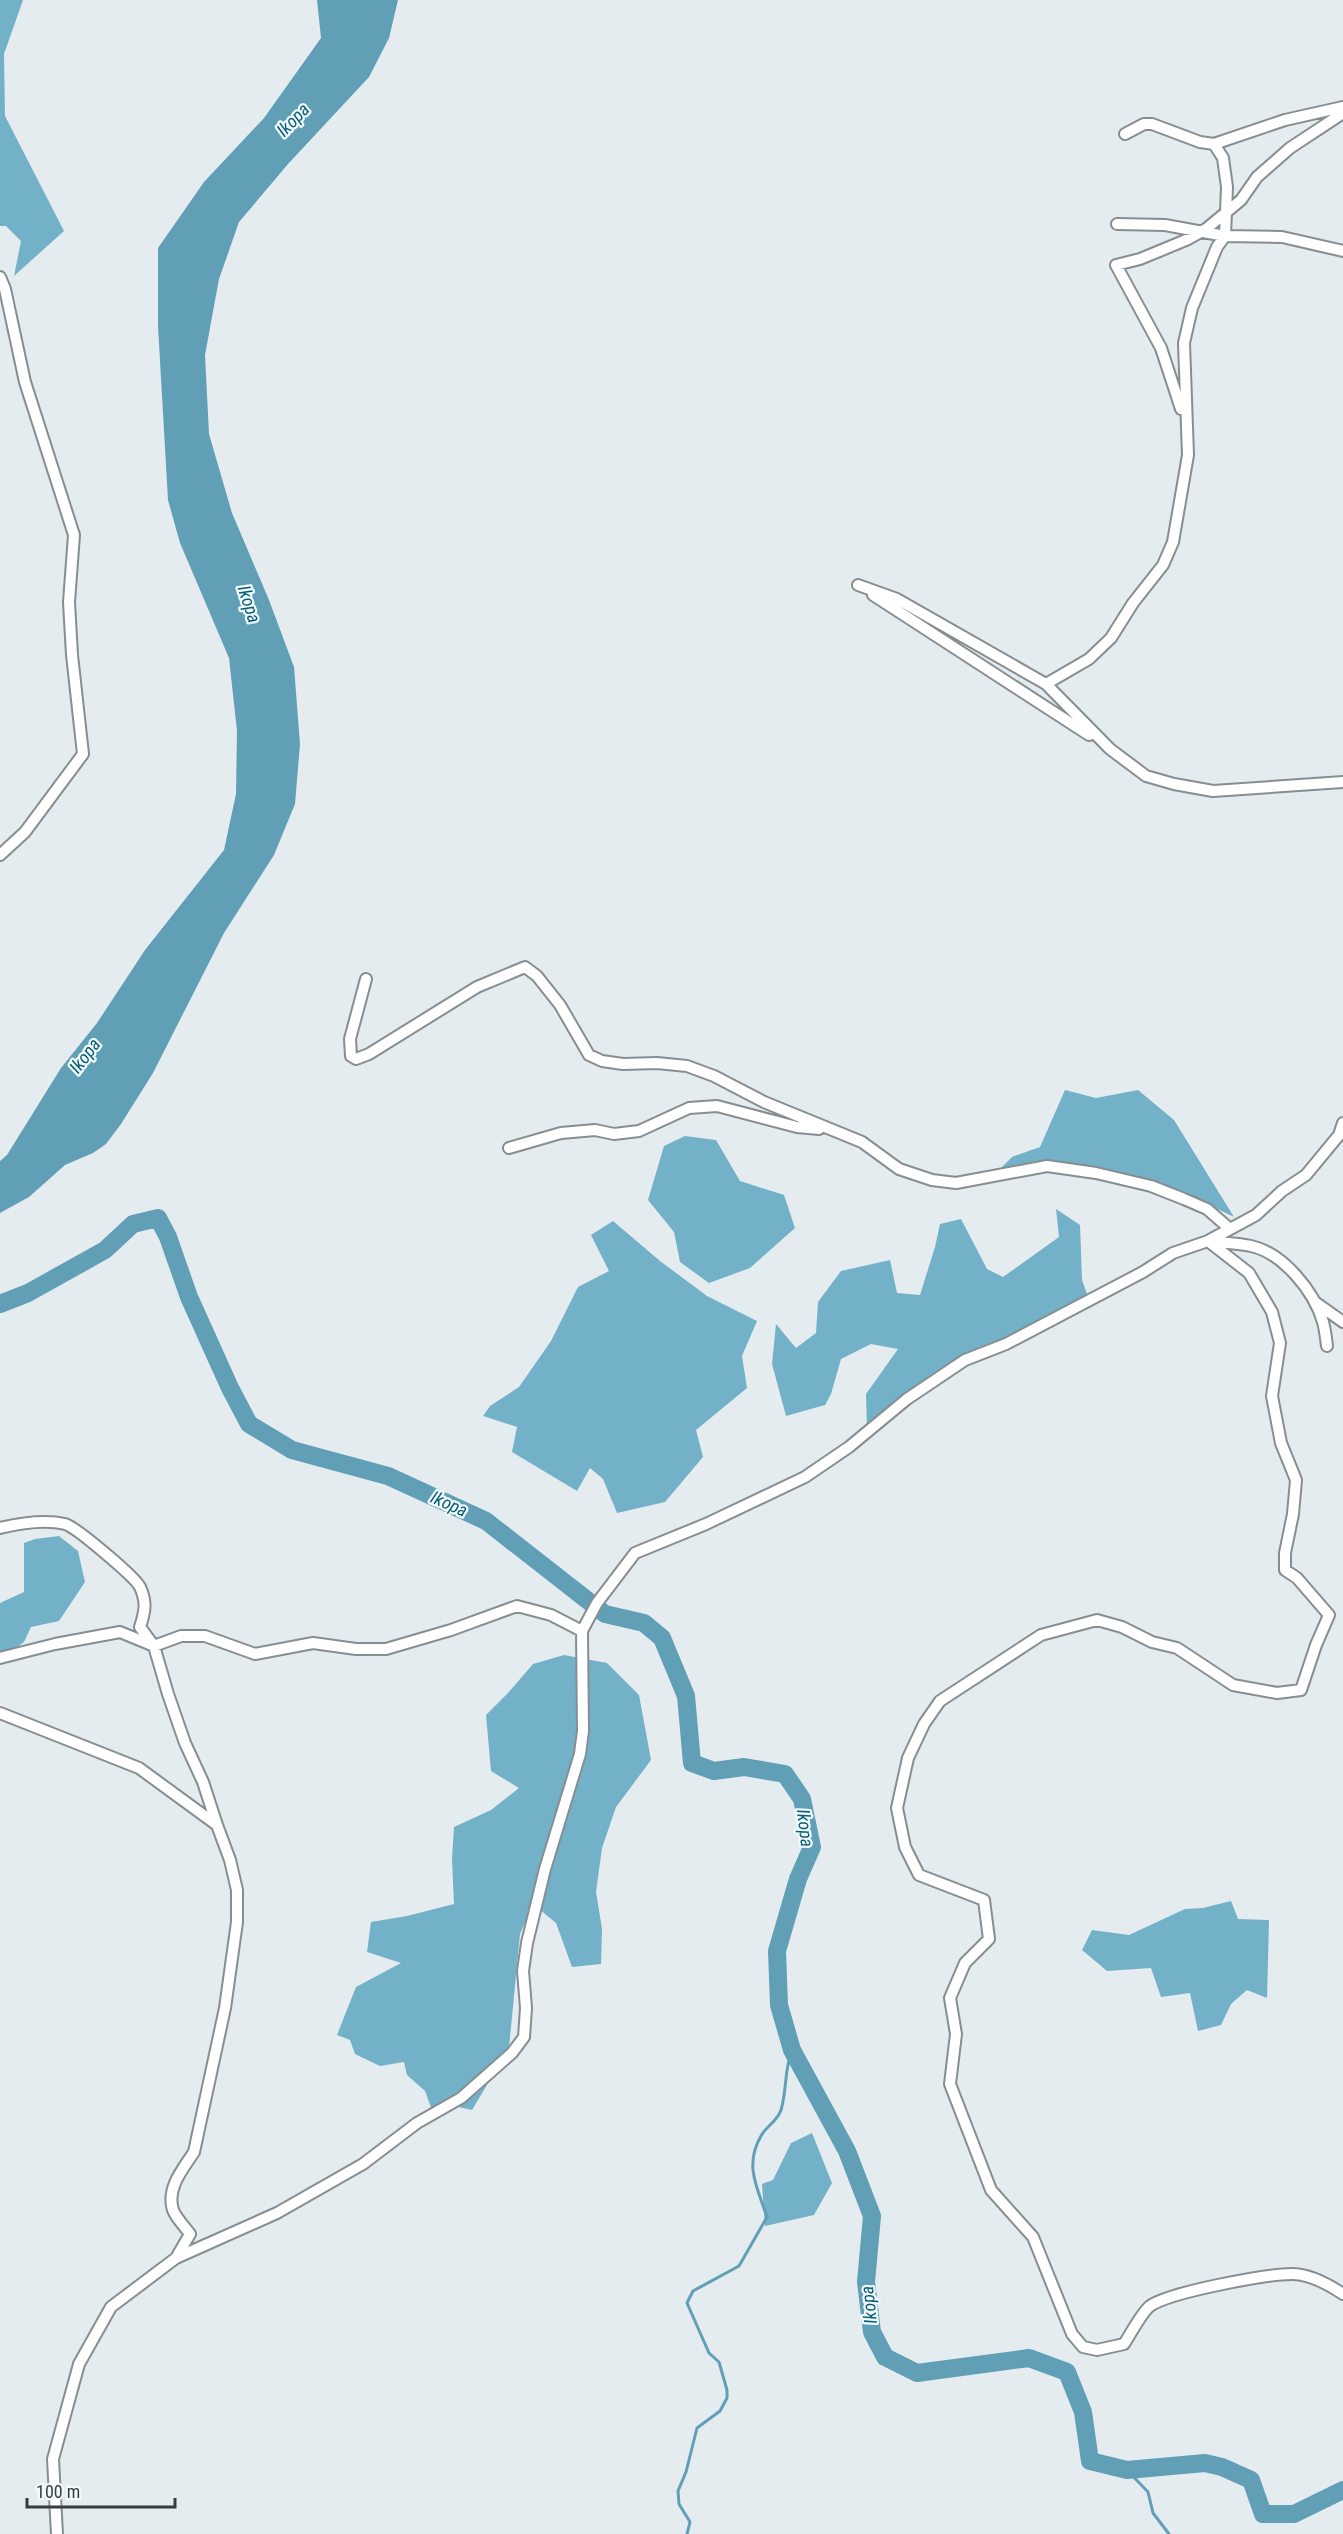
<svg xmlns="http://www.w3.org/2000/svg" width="1343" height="2534" font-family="'Roboto Condensed',sans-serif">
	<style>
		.forest { fill: #73b1c8 }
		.water { fill: #619fb6 }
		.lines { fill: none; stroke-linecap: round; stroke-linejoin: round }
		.stream { stroke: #619fb6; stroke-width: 3 }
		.river { stroke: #619fb6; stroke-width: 18 }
		.minor-casing { stroke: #868e92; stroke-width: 14 }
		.minor { stroke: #fff; stroke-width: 10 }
		.labels { text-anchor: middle; stroke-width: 4.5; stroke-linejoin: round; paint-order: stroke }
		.water-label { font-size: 18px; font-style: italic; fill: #065d75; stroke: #f1fafd }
	</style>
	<rect width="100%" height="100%" fill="#e4ecf0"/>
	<path class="forest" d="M 0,0 L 23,0 L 4,54 L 5,116 L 64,231 L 14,276 L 21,241 L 6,226 L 0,226 Z
		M 1065,1090 L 1096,1098 L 1138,1090 L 1174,1120 L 1234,1217 L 1201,1201 L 1071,1171 L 998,1171 L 1012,1157 L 1040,1147 Z
		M 685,1136 L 716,1140 L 740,1181 L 784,1195 L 795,1228 L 750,1268 L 709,1283 L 680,1262 L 674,1232 L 648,1200 L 664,1146 Z
		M 1056,1209 L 1080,1225 L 1082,1280 L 1088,1297 L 1024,1332 L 979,1347 L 926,1382 L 867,1430 L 866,1394 L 898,1349 L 871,1344 L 841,1359 L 831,1394 L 825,1405 L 786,1416 L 772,1364 L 776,1324 L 796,1348 L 816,1333 L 818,1302 L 841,1271 L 890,1260 L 897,1293 L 920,1295 L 935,1247 L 940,1224 L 961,1219 L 987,1269 L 1003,1277 L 1059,1237 Z
		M 613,1221 L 660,1261 L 707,1296 L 757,1321 L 742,1356 L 747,1388 L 696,1430 L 703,1457 L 665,1502 L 617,1513 L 603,1479 L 590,1468 L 577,1491 L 512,1452 L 517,1427 L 483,1416 L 490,1406 L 519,1387 L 551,1341 L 578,1287 L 609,1271 L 591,1235 Z
		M 59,1536 L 78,1551 L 85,1582 L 59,1621 L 31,1627 L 24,1642 L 0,1660 L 0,1603 L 24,1592 L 24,1543 L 35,1539 Z
		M 564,1655 L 607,1663 L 639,1695 L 651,1760 L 616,1807 L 602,1848 L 596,1892 L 602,1929 L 601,1964 L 572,1967 L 556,1923 L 533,1904 L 520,1934 L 509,2048 L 472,2110 L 450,2105 L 432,2110 L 425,2091 L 407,2075 L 404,2062 L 380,2066 L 355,2054 L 350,2040 L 337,2035 L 356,1987 L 401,1963 L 367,1952 L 371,1922 L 407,1916 L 454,1904 L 452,1859 L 454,1827 L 491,1810 L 519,1788 L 491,1771 L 486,1715 L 508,1693 L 533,1664 Z
		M 1231,1901 L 1238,1919 L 1269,1920 L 1267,1998 L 1247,1990 L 1231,2004 L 1221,2025 L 1198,2031 L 1190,1993 L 1161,1997 L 1151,1968 L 1107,1971 L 1082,1950 L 1092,1930 L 1129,1935 L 1185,1909 L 1203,1908 Z
		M 812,2133 L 832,2183 L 814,2215 L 765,2226 L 762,2184 L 773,2180 L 791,2143 Z"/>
	<path class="water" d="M 317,0 L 398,0 L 389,38 L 369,77 L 288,164 L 239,222 L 219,279 L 205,355 L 209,434 L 232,513 L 269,600 L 294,667 L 300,744 L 295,804 L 274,855 L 224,933 L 153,1073 L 121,1124 L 106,1144 L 93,1153 L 65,1165 L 29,1197 L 0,1213 L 0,1161 L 7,1155 L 61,1068 L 97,1023 L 145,950 L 224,850 L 236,794 L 237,731 L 229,658 L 180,543 L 168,500 L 158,326 L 158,248 L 204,182 L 264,118 L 321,38 Z"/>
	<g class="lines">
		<path class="stream" d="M 1127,2470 L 1148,2492 L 1153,2513 L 1169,2534
			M 687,2534 L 690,2522 L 679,2504 L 678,2491 L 686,2472 L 697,2428 L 720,2411 L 727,2398 L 727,2390 L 719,2362 L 709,2353 L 687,2303 L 693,2291 L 739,2266 L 767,2217 C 757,2187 744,2165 761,2136 C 766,2126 777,2122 781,2110 C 787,2091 784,2070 792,2050"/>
		<path class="river" d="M 0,1304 L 28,1293 L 105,1250 L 133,1224 L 158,1218 L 168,1237 L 189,1297 L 230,1388 L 249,1424 L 292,1450 L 388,1476 L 486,1521 L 605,1614 L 644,1623 L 662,1638 L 686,1696 L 692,1763 L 714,1771 L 744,1767 L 785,1774 L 802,1799 L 812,1847 L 798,1879 L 777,1951 L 779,2005 L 792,2050 L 847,2151 L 872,2216 L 866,2282 L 872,2332 L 885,2357 L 917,2373 L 1029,2358 L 1067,2372 L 1083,2412 L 1090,2461 L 1127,2470 L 1205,2463 L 1222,2467 L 1251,2480 L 1263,2514 L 1294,2514 L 1343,2490"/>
		<defs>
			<path id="minor" d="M 1125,134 L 1144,124 L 1152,124 L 1200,142 L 1214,144 L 1285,120 L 1343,107
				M 1117,224 L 1165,225 L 1225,236 L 1282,237 L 1343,251
				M 0,277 L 5,289 L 25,382 L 74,535 L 69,602 L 72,655 L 83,754 L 25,832 L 0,855
				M 1181,409 L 1161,348 L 1116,265 L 1140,259 L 1186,240 L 1206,229 L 1241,200 L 1257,177 L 1290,148 L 1343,113
				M 858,585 L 897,599 L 1046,684 L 1110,749 L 1146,776 L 1174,784 L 1213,791 L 1343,782
				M 873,595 L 1089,735
				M 1046,684 L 1089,659 L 1111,638 L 1133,603 L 1163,565 L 1173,542 L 1188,455 L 1184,343 L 1192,308 L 1217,247 L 1225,236 L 1227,187 L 1223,158 L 1214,144
				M 366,979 L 350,1039 L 351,1056 L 356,1059 L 369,1054 L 477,987 L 525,967 L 537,976 L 560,1005 L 589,1055 L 602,1061 L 623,1064 L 657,1063 L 687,1066 L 714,1076 L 764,1102 L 862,1142 L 899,1169 L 932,1180 L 956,1183 L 1047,1166 L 1096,1173 L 1151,1186 L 1184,1199 L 1207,1209 L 1230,1229
				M 509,1148 L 561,1133 L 595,1130 L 614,1134 L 639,1131 L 689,1108 L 717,1106 L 797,1127 L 819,1129
				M 1208,1241 L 1249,1273 L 1272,1312 L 1280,1343 L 1272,1396 L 1281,1443 L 1296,1480 L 1293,1514 L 1285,1553 L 1285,1570 L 1297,1578 L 1329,1615 L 1316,1645 L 1301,1690 L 1277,1693 L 1233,1685 L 1177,1648 L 1152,1642 L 1122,1627 L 1097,1620 L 1041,1635 L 940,1701 L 924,1724 L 908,1758 L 897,1808 L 905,1847 L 919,1875 L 984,1900 L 989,1939 L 965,1963 L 950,1998 L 956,2034 L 950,2084 L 991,2190 L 1033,2237 L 1072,2334 L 1083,2347 L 1097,2350 L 1124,2344 C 1130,2335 1142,2312 1150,2306 C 1170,2292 1267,2274 1292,2274 C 1310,2274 1328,2284 1343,2294
				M 1208,1241 C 1222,1243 1237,1243 1251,1246 C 1283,1253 1314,1291 1323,1322 C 1325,1329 1326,1338 1327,1346
				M 1315,1302 L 1343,1322
				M 0,1528 C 21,1523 44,1519 65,1524 C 76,1527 135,1577 140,1587 C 147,1602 145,1612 140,1627 L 154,1646 L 168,1694 L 185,1743 L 203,1782 L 217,1825
				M 0,1658 L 55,1644 L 120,1632 L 154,1646 L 181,1636 L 205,1636 L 255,1654 L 313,1643 L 356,1649 L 386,1649 L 451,1630 L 517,1606 L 551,1615 L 582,1631
				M 0,1713 L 139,1768 L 217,1825 L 230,1860 L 237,1890 L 237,1922 L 225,2008 L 194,2152 C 183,2169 166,2188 173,2210 C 176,2218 185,2227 190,2234 L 176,2258
				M 57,2534 L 53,2459 L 79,2364 L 111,2307 L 176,2258 L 277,2213 L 363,2164 L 417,2123 L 461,2098 L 512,2053 L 524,2037 L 526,2008 L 523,1971 L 527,1943 L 545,1869 L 580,1754 L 583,1731 L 582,1631 L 597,1603 L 635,1553 L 706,1524 L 805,1477 L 849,1447 L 907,1399 L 965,1360 L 1006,1344 L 1143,1272 L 1173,1253 L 1208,1241 L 1256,1215 L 1282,1191 L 1306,1175 L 1339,1135 L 1343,1123"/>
		</defs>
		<use href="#minor" class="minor-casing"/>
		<use href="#minor" class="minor"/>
	</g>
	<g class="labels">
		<g class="water-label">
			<text transform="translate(293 120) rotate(-46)" y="6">Ikopa</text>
			<text transform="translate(249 604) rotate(72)" y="6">Ikopa</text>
			<text transform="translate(85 1056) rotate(-53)" y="6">Ikopa</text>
			<text transform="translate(449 1504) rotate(24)" y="6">Ikopa</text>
			<text transform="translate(805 1828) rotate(83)" y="6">Ikopa</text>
			<text transform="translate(869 2305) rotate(-96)" y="6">Ikopa</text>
		</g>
	</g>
	<path d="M27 2498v9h148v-9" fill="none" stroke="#393c3e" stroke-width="3"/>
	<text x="36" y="2498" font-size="18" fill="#393c3e" stroke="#f1fafd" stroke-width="4.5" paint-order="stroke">100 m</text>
</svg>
